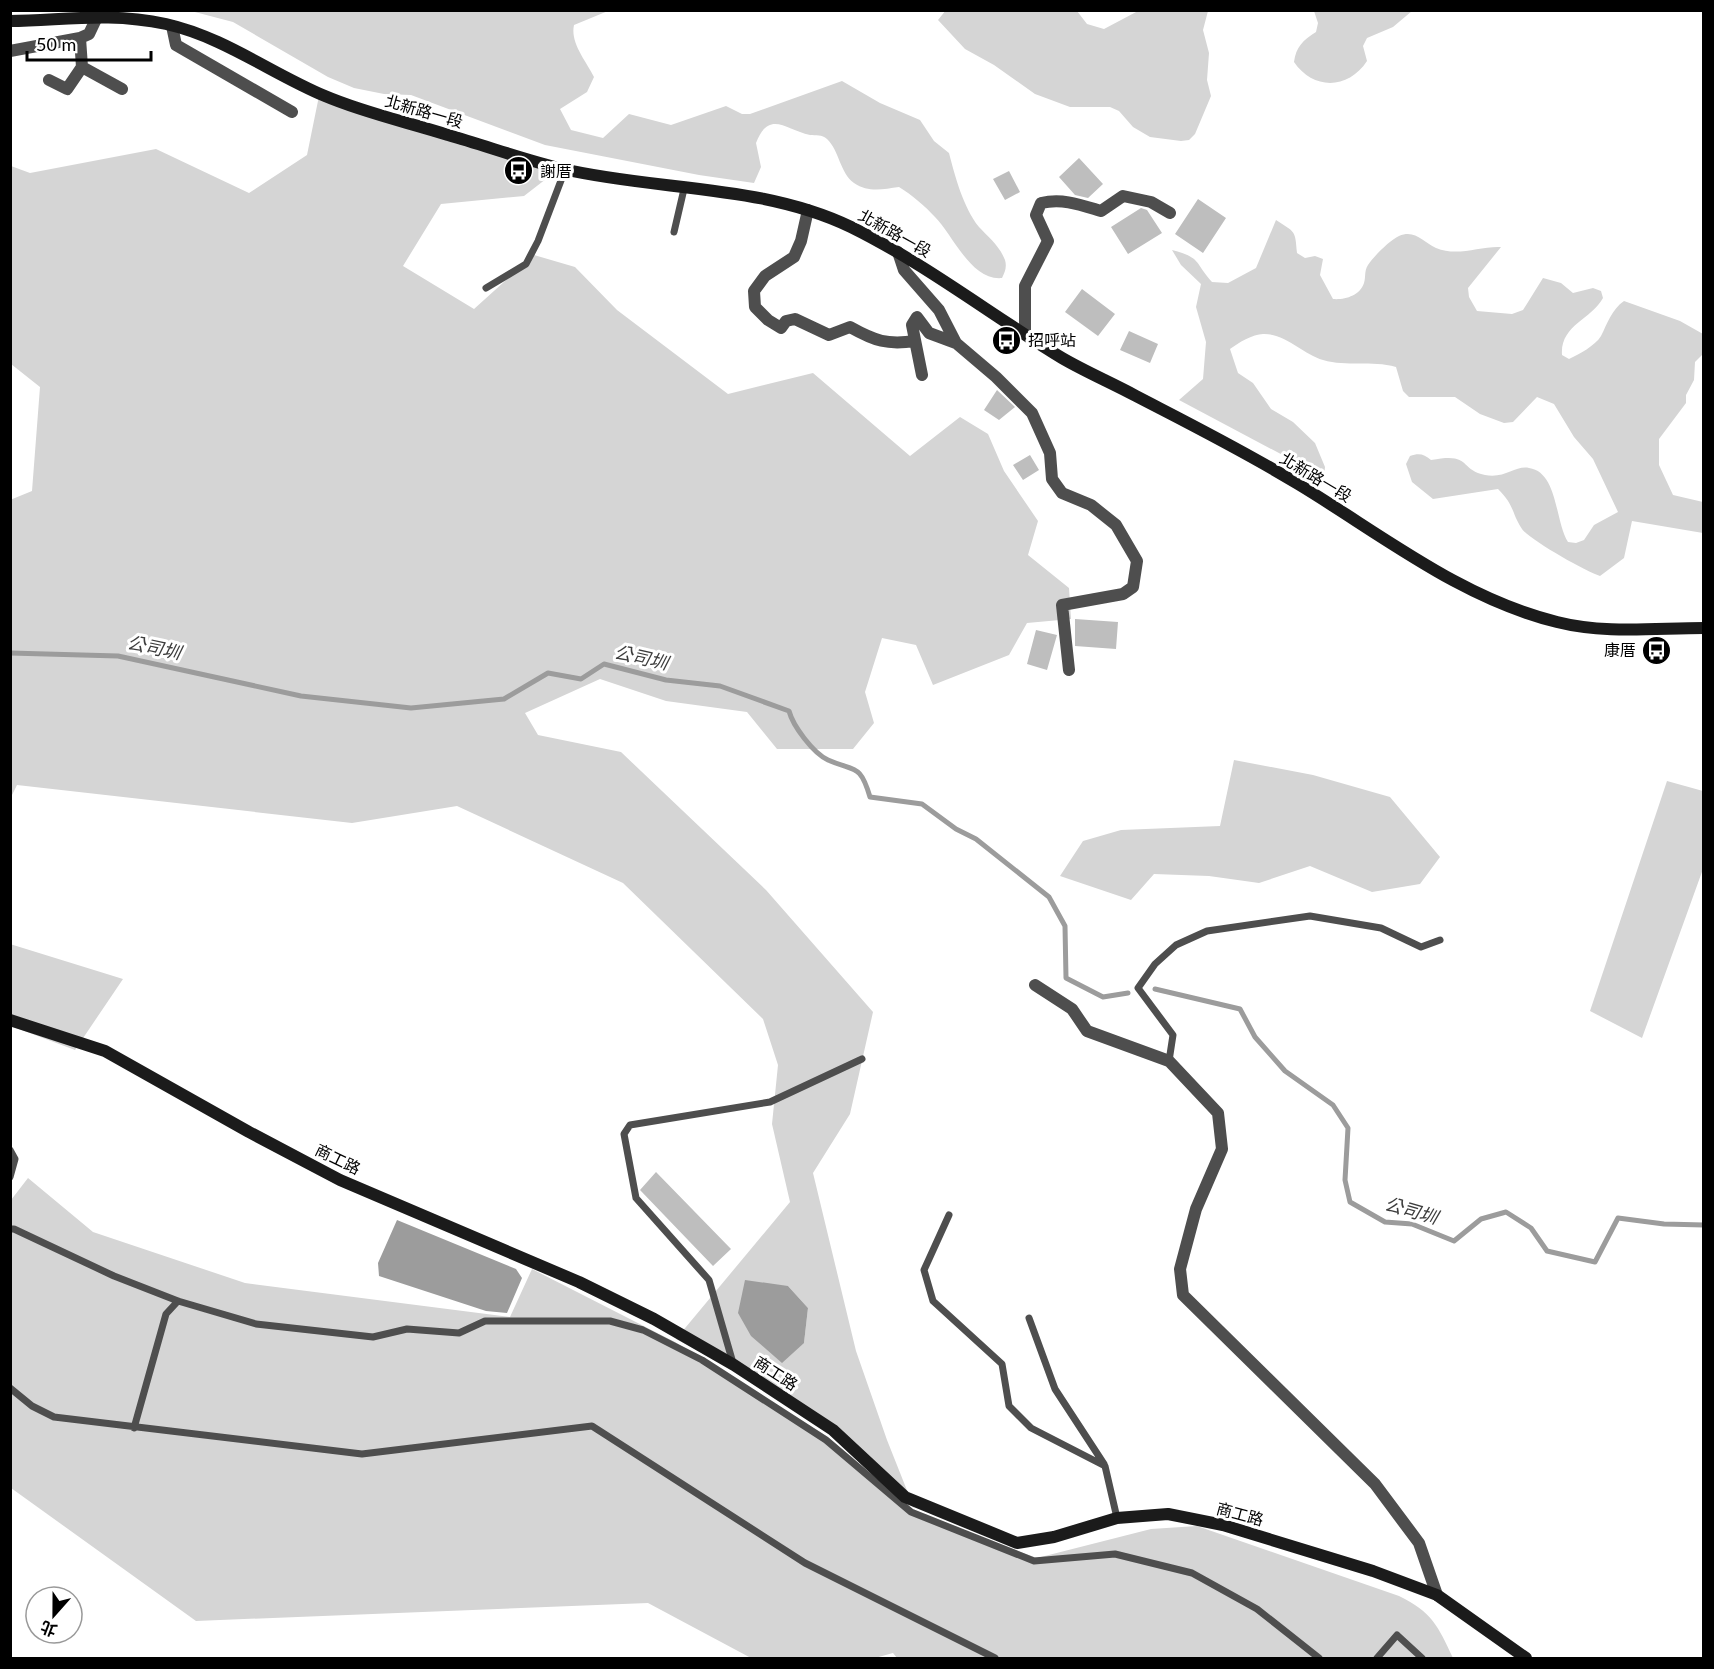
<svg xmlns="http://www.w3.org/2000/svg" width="1714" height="1669" font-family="Lato,'Noto Sans TC',sans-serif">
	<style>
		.green { fill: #d5d5d5; fill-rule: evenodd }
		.water { fill: #9c9c9c }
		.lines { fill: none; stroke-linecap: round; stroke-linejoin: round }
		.stream { stroke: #9c9c9c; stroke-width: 5 }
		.building { fill: #bebebe }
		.lane { stroke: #4e4e4e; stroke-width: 7 }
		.street { stroke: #4e4e4e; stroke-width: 12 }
		.secondary { stroke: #1b1b1b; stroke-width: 12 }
		.labels { text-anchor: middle; stroke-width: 6; stroke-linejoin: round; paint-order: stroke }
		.street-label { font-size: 16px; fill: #000; stroke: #fff }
		.poi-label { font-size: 16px; fill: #000; stroke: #fff; text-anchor: start }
		.water-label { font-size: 18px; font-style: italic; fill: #3d3d3d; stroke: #fff }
	</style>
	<rect width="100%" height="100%" fill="#fff"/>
	<path class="green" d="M 946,10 L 1077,11 L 1087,24 L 1104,29 L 1138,11 L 1208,11 L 1203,30 L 1209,53 L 1207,80 L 1211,96 L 1195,134 L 1189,140 L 1181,141 L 1150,137 L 1133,127 L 1119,111 L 1110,107 L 1070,107 L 1035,94 L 994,65 L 965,49 L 938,20 Z
		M 191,11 L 608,11 L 574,25 C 570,43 586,61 594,77 L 587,92 L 560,109 L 571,130 L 603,138 L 629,114 L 671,125 L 726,106 L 742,114 L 750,114 L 842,81 L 880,103 L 920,120 L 934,141 L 949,153 C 955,176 963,207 979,227 C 989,238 999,245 1005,260 C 1007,267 1005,272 1002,278 C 971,281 953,235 935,217 C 926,207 911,194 899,187 C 883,189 869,193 854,183 C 840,173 839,150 827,139 C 822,134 816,136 810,135 C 786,130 769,109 756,143 L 761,167 L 754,183 L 699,175 L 545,145 L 411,95 L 384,94 L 354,88 L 328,77 L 233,22 Z
		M 1314,11 L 1314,10 L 1412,11 L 1393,27 L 1367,38 L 1363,46 L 1367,61 C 1348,90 1313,90 1294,62 C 1296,47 1303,40 1316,32 L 1318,23 Z
		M 319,96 L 555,172 L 524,196 L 441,204 L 403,266 L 474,309 L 534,255 L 575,267 L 617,310 L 728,394 L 813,373 L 910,456 L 960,417 L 988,434 L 1004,471 L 1038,521 L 1028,555 L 1069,588 L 1071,619 L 1027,623 L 1009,655 L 933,685 L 916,645 L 882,638 L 865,692 L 874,723 L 853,749 L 777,749 L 747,712 L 666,701 L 600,679 L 525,713 L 538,735 L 621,752 L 766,890 L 873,1012 L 850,1114 L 813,1173 L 856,1351 L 887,1440 L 914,1508 L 830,1433 L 741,1374 L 676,1339 L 790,1202 L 772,1124 L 778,1065 L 763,1019 L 623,883 L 457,806 L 352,823 L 17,785 L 11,797 L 10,500 L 32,491 L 40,387 L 11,364 L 11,166 L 30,173 L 156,149 L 249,193 L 307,155 ZM 788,1286 L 808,1308 L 804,1343 Z
		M 1276,220 C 1296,233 1295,230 1297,253 L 1305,258 L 1315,256 L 1323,259 L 1320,275 L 1333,299 C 1344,300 1360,296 1364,283 C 1366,277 1364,271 1368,265 C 1374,256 1389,241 1399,236 C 1415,229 1423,242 1436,248 C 1458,257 1479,246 1501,247 L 1468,288 L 1469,297 L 1477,311 L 1512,314 L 1523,310 L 1543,278 L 1561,283 L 1573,293 L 1593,288 L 1601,291 L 1603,298 C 1591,320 1560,325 1562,355 L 1569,359 C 1579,354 1595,346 1601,336 C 1607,324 1612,309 1624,301 L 1680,321 L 1703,334 L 1703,354 L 1695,362 L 1694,380 L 1686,395 L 1686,403 L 1659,439 L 1659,465 L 1673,495 L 1703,502 L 1703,533 L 1632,521 L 1624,558 L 1600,576 C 1585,571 1530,540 1522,529 C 1511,512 1515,506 1498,489 L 1433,499 L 1412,482 L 1406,464 L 1410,456 C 1419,453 1424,454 1431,460 C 1472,452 1458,469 1485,475 C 1505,479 1516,465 1529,468 C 1558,472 1555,522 1568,542 L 1576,543 L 1584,540 L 1594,525 L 1618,512 L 1593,459 L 1574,437 L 1554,404 L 1537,397 L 1513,422 L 1504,423 L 1480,414 L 1455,397 L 1409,397 L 1403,391 L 1396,367 C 1371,360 1347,367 1323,360 C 1303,354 1285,333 1263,334 C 1253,334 1238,343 1230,349 L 1238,373 L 1253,383 L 1271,409 L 1293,422 L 1315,443 L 1325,467 L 1324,477 L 1179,400 L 1203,379 L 1206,342 L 1196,307 L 1201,284 L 1181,265 L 1172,250 C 1202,258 1194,262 1212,282 L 1228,283 L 1256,268 Z
		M 1234,760 L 1313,775 L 1390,797 L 1440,857 L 1420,884 L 1372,892 L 1310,866 L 1259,883 L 1209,876 L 1154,874 L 1131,900 L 1060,876 L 1083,841 L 1121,830 L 1220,826 Z
		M 1667,781 L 1703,791 L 1703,869 L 1642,1038 L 1590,1011 Z
		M 10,944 L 123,979 L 75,1050 L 11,1026 Z
		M 28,1178 L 93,1232 L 245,1283 L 510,1317 L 532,1269 L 675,1342 L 828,1437 L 913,1512 L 1037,1558 L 1151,1529 L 1197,1526 L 1399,1596 C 1432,1612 1438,1626 1453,1658 L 897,1658 L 893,1653 L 875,1658 L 751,1658 L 648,1603 L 196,1621 L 11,1488 L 11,1200 Z"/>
	<path class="water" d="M 397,1220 L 516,1269 L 522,1278 L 507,1313 L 486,1311 L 379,1276 L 378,1263 Z
		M 745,1280 L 788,1286 L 808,1308 L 804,1343 L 782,1363 L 751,1336 L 738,1313 Z"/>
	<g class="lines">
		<path class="stream" d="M 10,653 L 118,656 L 301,696 L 411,708 L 504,699 L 548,673 L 581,679 L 604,664 L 666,680 L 720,686 L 789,711 C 793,726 813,753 828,760 C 855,772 860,763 870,797 L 922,804 L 956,829 L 976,839 L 1049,897 L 1065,926 L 1066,978 L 1103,997 L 1128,993
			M 1155,989 L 1240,1009 L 1255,1037 L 1285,1071 L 1333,1105 L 1348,1128 L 1345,1180 L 1350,1202 L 1385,1222 L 1412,1224 L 1454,1241 L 1481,1219 L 1506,1212 L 1531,1228 L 1547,1251 L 1595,1262 L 1618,1218 L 1664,1224 L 1704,1225"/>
	</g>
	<path class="building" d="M 1079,158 L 1103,184 L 1088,198 L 1075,195 L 1059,177 Z
		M 1009,171 L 1020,192 L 1005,200 L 993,179 Z
		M 1198,199 L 1226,218 L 1203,253 L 1175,234 Z
		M 1141,208 L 1147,210 L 1162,233 L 1128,254 L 1111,227 Z
		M 1082,289 L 1115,314 L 1098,336 L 1065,312 Z
		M 1129,331 L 1158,344 L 1150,363 L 1120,350 Z
		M 997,390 L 1015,407 L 999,420 L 984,410 Z
		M 1030,455 L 1039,470 L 1023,480 L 1013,465 Z
		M 1075,619 L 1118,622 L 1116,649 L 1075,646 Z
		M 1036,630 L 1057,635 L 1047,670 L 1027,664 Z
		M 656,1172 L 731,1249 L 713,1266 L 640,1190 Z"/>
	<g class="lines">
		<path class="lane" d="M 674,232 L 684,189
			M 486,288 L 526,264 L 538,241 L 565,170
			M 1169,1061 L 1173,1035 L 1138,988 L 1155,964 L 1176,945 L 1207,931 L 1310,916 L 1381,928 L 1421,947 L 1440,940
			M 10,1150 L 15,1159 L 10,1177
			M 949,1215 L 924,1270 L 933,1301 L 1002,1364 L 1009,1406 L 1031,1428 L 1105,1466 L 1117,1518
			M 10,1229 L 14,1229 L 114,1276 L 178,1301 L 256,1324 L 373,1337 L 407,1329 L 459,1333 L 485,1321 L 610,1321 L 643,1330 L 702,1360 L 826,1440 L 911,1512 L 1034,1561 L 1115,1554 L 1192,1573 L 1257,1609 L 1319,1658
			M 1029,1318 L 1055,1389 L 1104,1464
			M 733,1363 L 709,1280 L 636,1198 L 624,1134 L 630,1125 L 770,1102 L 862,1059
			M 10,1388 L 32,1406 L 54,1417 L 362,1454 L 592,1426 L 805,1563 L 995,1658
			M 134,1428 L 166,1314 L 178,1301
			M 1377,1658 L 1397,1635 L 1422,1658"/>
		<path class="street" d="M 172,26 L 176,45 L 292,112
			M 10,51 L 80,38 L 89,34 L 98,15
			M 82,67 L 122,89
			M 49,80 L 67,89 L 82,67 L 80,38
			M 808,210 L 801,241 L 794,257 L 765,276 L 754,291 L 755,307 L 768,320 L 781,328 L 786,321 L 795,319 L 829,335 L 850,327 C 875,341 887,345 915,341
			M 898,252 L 904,270 L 939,310 L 956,343 L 996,377 L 1032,413 L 1050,453 L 1052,479 L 1062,493 L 1091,505 L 1116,525 L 1137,561 L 1133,587 L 1123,594 L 1062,605 L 1069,670
			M 1025,333 L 1025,286 L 1048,241 L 1036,215 L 1041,203 C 1063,198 1081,205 1101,211 L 1123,196 L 1151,202 L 1170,213
			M 922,375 L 912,325 L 917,317 L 929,333 L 956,343
			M 1035,985 L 1072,1009 L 1087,1031 L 1169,1061 L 1218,1113 L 1222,1149 L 1196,1209 L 1180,1269 L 1183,1295 L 1375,1484 L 1419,1543 L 1437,1595"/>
		<path class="secondary" d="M 10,21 C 67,20 109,12 166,24 C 224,37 272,74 325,96 C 365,113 407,122 448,135 C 487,146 524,160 563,169 C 658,191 762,184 851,227 C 926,264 991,315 1062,358 C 1086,372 1112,383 1136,396 C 1190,424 1246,452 1298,484 C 1381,534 1460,598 1557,622 C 1604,634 1655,628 1704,628
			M 10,1020 L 105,1051 L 249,1132 L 340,1180 L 579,1282 L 654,1319 L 734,1365 L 833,1430 L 905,1497 L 1017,1543 L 1054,1537 L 1117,1518 L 1168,1514 L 1223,1525 L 1373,1571 L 1437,1595 L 1526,1658"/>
	</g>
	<defs>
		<symbol id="bus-disc" viewBox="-11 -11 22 22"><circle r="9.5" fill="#000" stroke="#fff"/><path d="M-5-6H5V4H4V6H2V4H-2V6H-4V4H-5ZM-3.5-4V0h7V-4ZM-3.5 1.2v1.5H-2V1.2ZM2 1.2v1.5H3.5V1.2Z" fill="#fff"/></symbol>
	</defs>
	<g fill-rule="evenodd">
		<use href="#bus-disc" x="502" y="154" width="33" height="33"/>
		<use href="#bus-disc" x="990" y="324" width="33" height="33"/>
		<use href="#bus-disc" x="1640" y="634" width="33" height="33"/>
	</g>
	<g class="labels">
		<g class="street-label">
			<text transform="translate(424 111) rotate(16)" y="6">北新路一段</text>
			<text transform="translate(895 233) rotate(29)" y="6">北新路一段</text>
			<text transform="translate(1316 477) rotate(31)" y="6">北新路一段</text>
			<text transform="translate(338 1159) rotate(26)" y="6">商工路</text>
			<text transform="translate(776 1373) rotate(33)" y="6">商工路</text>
			<text transform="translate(1240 1514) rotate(15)" y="6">商工路</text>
		</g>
		<g class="poi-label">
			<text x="540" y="177">謝厝</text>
			<text x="1028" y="346">招呼站</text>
			<text x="1636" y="656" text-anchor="end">康厝</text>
		</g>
		<g class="water-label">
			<text transform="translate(154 648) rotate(12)" y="6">公司圳</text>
			<text transform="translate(641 658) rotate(13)" y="6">公司圳</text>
			<text transform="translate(1411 1211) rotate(16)" y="6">公司圳</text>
		</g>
	</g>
	<rect width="1714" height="1669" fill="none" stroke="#000000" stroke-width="24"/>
	<g transform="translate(54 1615) rotate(201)"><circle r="28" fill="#ffffff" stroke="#999999" stroke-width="1.5"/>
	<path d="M0-4.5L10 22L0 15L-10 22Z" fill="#000000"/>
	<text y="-9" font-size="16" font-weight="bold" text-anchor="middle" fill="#000000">北</text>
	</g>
	<path d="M27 51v9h124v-9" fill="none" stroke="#000000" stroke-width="3"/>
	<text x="36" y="51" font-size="18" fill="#000000" stroke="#ffffff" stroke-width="4.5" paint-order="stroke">50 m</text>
</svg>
